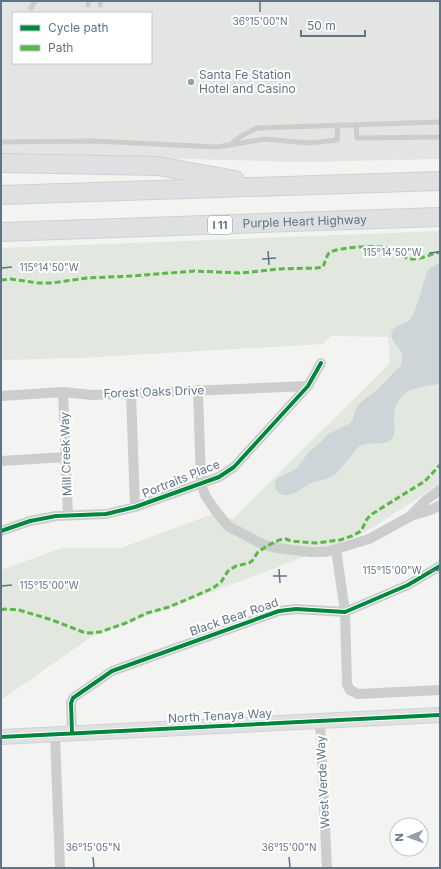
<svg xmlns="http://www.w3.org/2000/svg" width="441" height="869" font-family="Inter,sans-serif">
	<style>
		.built { fill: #e3e5e3; fill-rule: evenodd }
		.green { fill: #e2e7df }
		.water { fill: #cdd5d8 }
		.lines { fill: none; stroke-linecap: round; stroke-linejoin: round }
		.secondary-casing { stroke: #d1d2d2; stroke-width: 16 }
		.highway-casing { stroke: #d0d2d1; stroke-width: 20 }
		.lane { stroke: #cccece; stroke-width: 5 }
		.street { stroke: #cccece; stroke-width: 10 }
		.secondary { stroke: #dfe0e1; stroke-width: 14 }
		.highway { stroke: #dfe0e1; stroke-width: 18 }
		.quiet { stroke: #58b947; stroke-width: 3; stroke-dasharray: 6 3; stroke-linecap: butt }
		.cycleway-casing { stroke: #fff; stroke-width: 6 }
		.cycleway { stroke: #00873e; stroke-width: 4 }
		.ticks { fill: none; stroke: #617384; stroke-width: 1.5 }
		.poi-dot { fill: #94a0aa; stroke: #fff; stroke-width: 1.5 }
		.labels { text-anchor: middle; stroke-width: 4; stroke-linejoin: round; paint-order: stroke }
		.shield { fill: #fff; stroke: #909da9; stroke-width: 1 }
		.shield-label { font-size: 11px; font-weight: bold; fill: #617384 }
		.poi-label { font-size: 12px; fill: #617384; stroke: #fff; text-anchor: start }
		.street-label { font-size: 12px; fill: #617384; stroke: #fff }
		.ticks-label { font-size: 10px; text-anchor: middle; fill: #617384; stroke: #fff; stroke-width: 4; stroke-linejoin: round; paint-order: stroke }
	</style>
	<rect width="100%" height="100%" fill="#f3f4f1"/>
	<path class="built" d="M 1,1 L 440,1 L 440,159 L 301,162 L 1,154 ZM 13,13 L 151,13 L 151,63 L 13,63 Z"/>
	<path class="green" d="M 440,231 L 440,484 L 372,528 L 357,536 L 340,542 L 278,567 L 91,637 L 1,700 L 1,570 L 62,548 L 121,548 L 210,515 L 233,519 L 390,363 L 388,337 L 332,336 L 323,344 L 80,358 L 1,360 L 1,248 Z"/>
	<path class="water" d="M 440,262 L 440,384 C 416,387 394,390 394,419 C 394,427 396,434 391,440 C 381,447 368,440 358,447 C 352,454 341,470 334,475 C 327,480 318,480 311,483 C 301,488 285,504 276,489 C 274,484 275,481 278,478 L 297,468 L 308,453 L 322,441 L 328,434 L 349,424 L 352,421 L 357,407 L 360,403 L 378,389 L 401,365 C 407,347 388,344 392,331 C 395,324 405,325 410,320 C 417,311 422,285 427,273 L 430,268 Z"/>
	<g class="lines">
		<defs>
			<path id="secondary" d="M 1,737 L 440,715"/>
			<g id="highway">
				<path d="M 1,163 L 158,166 L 235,180"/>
				<path d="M 1,195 L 440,181"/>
				<path id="s1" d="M 1,232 L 440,217"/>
			</g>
		</defs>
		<use href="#secondary" class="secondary-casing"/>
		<use href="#highway" class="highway-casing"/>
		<path class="lane" d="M 88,5 L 89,1
			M 100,5 L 101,1
			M 31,8 L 35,1
			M 356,125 L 357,138 L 440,137
			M 1,142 L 93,141 L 217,147 L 264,139 L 309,143 L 337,140 L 338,125
			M 230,145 L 241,136 L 257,128 L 440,122"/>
		<path class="street" d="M 198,390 L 201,483 L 205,495 L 215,510 L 228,526 L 264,545 L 278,548 L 309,552 L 325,552 L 336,549 L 369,539 L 411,516 L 433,509 L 440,505
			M 63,392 L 68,515
			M 131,393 L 135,507
			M 1,396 L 63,392 L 92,395 L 308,386
			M 1,461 L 66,457
			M 412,514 L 426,500 L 440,490
			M 1,531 L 30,521 L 56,516 L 106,514 L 135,507 L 219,477 L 234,467 L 308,386 L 321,363
			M 336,549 L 345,612 L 347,684 L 350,690 L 358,694 L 440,690
			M 320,721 L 327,868
			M 72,733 L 71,703 L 73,698 L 112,671 L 279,611 L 296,609 L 345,612 L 408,585 L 440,566
			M 55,734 L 60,868"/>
		<use href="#secondary" class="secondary"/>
		<use href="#highway" class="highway"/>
		<path class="quiet" d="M 1,280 L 11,279 L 38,283 L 52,283 L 87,278 L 133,276 L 194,271 L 241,273 L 279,269 L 317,268 L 323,267 C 325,262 326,257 329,253 C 336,247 379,245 387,248 C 396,251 404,259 413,259 C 422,259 431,254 440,252
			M 1,610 L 5,609 L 19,610 L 52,620 L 83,632 L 89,633 L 100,632 L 126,623 L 147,613 L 169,607 L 188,599 L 213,588 L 221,582 L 228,571 L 236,566 L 249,563 L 252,561 L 258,552 L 267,546 L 279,540 L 286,539 L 291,541 L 316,543 L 340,540 L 352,536 L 361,531 L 367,519 L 372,514 L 425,481 L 440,465"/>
		<defs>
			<path id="cycleway" d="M 1,531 L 30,521 L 56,516 L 106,514 L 135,507 L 219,477 L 234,467 L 308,386 L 321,363
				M 72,733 L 71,703 L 73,698 L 112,671 L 279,611 L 296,609 L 345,612 L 408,585 L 440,566
				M 1,737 L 440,715"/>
		</defs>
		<use href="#cycleway" class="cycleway-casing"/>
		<use href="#cycleway" class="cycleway"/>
	</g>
	<path class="ticks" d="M 260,2 L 260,12M 268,251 L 269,265M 429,253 L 439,252M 262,259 L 276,258M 2,268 L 12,267M 279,569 L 280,583M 429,571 L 439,570M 273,576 L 287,576M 2,586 L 12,585M 93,857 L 94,867M 289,857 L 290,867"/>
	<circle class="poi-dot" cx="191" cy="82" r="4"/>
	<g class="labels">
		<rect class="shield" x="208" y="216" width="24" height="18" rx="3"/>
		<g class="shield-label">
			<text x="220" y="229">I 11</text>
		</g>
		<g class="poi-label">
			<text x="199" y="79">Santa Fe Station<tspan x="199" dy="14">Hotel and Casino</tspan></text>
		</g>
		<g class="street-label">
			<text dy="4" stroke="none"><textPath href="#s1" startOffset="304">Purple Heart Highway</textPath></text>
			<text transform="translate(154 392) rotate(-2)" y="4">Forest Oaks Drive</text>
			<text transform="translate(66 454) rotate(-92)" y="4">Mill Creek Way</text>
			<text transform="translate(181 479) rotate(-22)" y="4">Portraits Place</text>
			<text transform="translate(234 617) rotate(-19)" y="4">Black Bear Road</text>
			<text transform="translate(220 716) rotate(-3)" y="4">North Tenaya Way</text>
			<text transform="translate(323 782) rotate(-93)" y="4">West Verde Way</text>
		</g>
	</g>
	<g class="ticks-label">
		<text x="260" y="25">36°15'00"N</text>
		<text x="392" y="256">115°14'50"W</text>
		<text x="49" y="271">115°14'50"W</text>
		<text x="392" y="574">115°15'00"W</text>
		<text x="49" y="589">115°15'00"W</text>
		<text x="93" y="851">36°15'05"N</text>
		<text x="289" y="851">36°15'00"N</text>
	</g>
	<rect width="441" height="869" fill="none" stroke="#617384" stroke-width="4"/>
	<rect x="12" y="12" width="140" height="52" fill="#ffffff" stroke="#c0c7ce"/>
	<rect x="20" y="25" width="20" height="6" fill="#00873e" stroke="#c0c7ce"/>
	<text x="48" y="32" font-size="12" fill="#617384">Cycle path</text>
	<rect x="20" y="45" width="20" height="6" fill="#58b947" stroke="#c0c7ce"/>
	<text x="48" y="52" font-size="12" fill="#617384">Path</text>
	<g transform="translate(409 837) rotate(268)"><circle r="19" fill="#ffffff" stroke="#c0c7ce"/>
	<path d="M0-3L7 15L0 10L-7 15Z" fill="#94a0aa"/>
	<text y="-6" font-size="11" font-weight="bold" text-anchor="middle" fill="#617384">N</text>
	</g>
	<path d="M301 30v6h64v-6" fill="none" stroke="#617384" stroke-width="2"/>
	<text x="307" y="30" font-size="12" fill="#617384" stroke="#ffffff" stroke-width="3" paint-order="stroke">50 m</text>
</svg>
